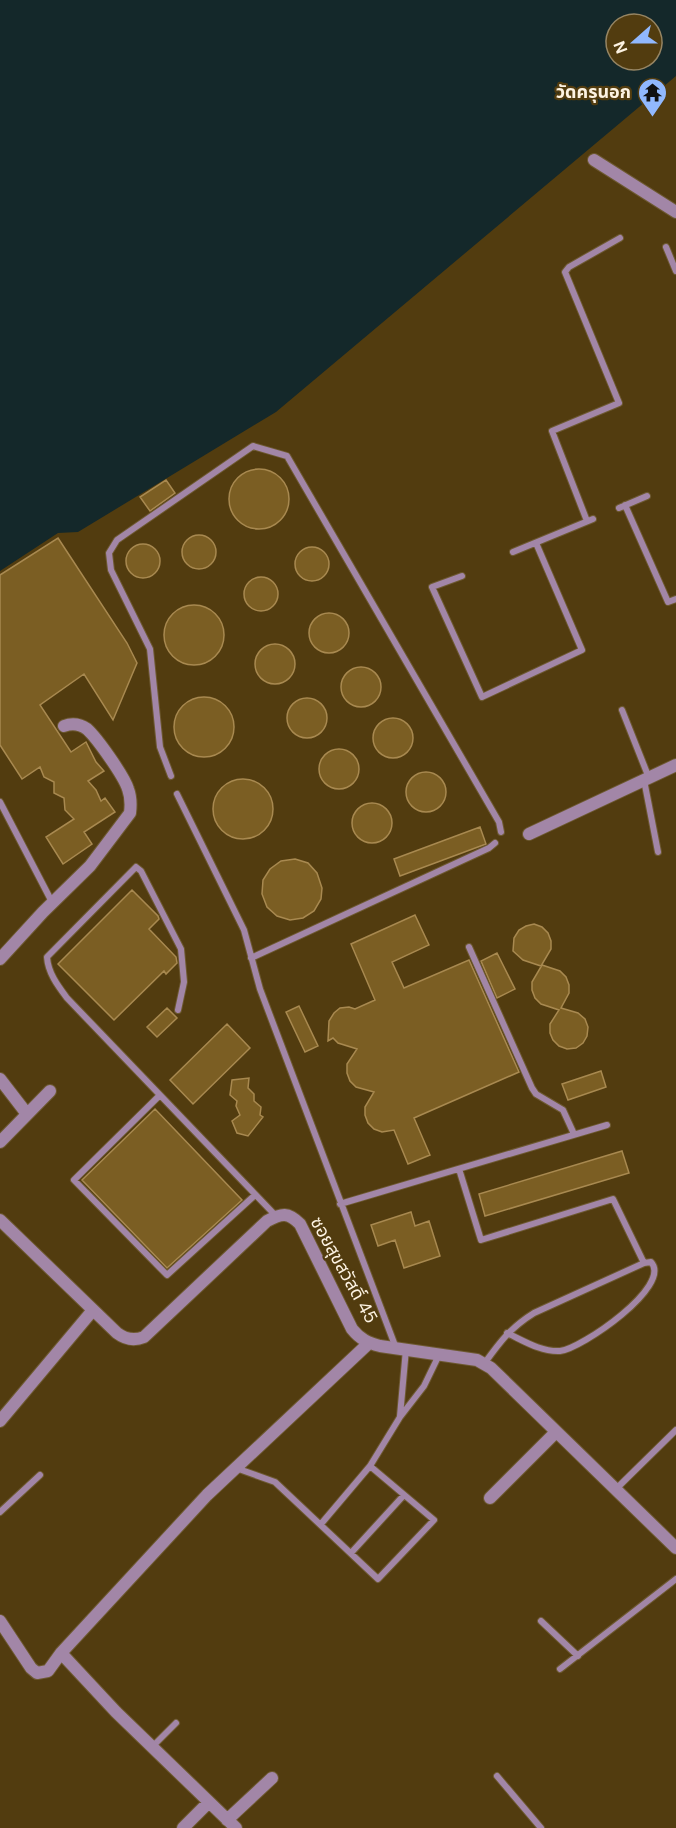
<svg xmlns="http://www.w3.org/2000/svg" width="676" height="1828" font-family="'DM Sans','Noto Sans Thai',sans-serif">
	<style>
		.water { fill: #14282a; fill-rule: evenodd }
		.building { fill: #7b5e23; stroke: #a88950; stroke-width: 1.5 }
		.lines { fill: none; stroke-linecap: round; stroke-linejoin: round }
		.lane-casing { stroke: #6d5931; stroke-width: 8 }
		.street-casing { stroke: #6d5931; stroke-width: 14 }
		.lane { stroke: #a286a7; stroke-width: 6 }
		.street { stroke: #a286a7; stroke-width: 12 }
		.labels { text-anchor: middle; stroke-width: 4.5; stroke-linejoin: round; paint-order: stroke }
		.poi-label { font-size: 18px; font-weight: bold; fill: #fdf3e2; stroke: #523c0f; text-anchor: end }
		.street-label { font-size: 18px; fill: #fdf3e2; stroke: #523c0f }
	</style>
	<rect width="100%" height="100%" fill="#523c0f"/>
	<path class="water" d="M 0,0 L 676,0 L 676,76 L 276,412 L 78,532 L 58,533 L 0,571 ZM 616,24 L 652,24 L 652,60 L 616,60 Z"/>
	<path class="building" d="M229 499a30 30 0 1 1 60 0a30 30 0 1 1-60 0Z
		M 166,480 L 175,493 L 150,511 L 140,497 Z
		M182 552a17 17 0 1 1 34 0a17 17 0 1 1-34 0Z
		M 58,538 L 127,643 L 137,663 L 113,720 L 84,674 L 40,705 L 71,752 L 86,742 L 96,762 L 104,771 L 88,781 L 96,790 L 101,801 L 105,798 L 115,812 L 84,832 L 92,844 L 63,864 L 46,837 L 74,819 L 65,810 L 64,798 L 54,793 L 54,782 L 44,777 L 40,767 L 22,779 L 0,745 L 0,575 Z
		M126 561a17 17 0 1 1 34 0a17 17 0 1 1-34 0Z
		M295 564a17 17 0 1 1 34 0a17 17 0 1 1-34 0Z
		M244 594a17 17 0 1 1 34 0a17 17 0 1 1-34 0Z
		M164 635a30 30 0 1 1 60 0a30 30 0 1 1-60 0Z
		M309 633a20 20 0 1 1 40 0a20 20 0 1 1-40 0Z
		M255 664a20 20 0 1 1 40 0a20 20 0 1 1-40 0Z
		M341 687a20 20 0 1 1 40 0a20 20 0 1 1-40 0Z
		M174 727a30 30 0 1 1 60 0a30 30 0 1 1-60 0Z
		M287 718a20 20 0 1 1 40 0a20 20 0 1 1-40 0Z
		M373 738a20 20 0 1 1 40 0a20 20 0 1 1-40 0Z
		M319 769a20 20 0 1 1 40 0a20 20 0 1 1-40 0Z
		M406 792a20 20 0 1 1 40 0a20 20 0 1 1-40 0Z
		M213 809a30 30 0 1 1 60 0a30 30 0 1 1-60 0Z
		M352 823a20 20 0 1 1 40 0a20 20 0 1 1-40 0Z
		M 480,827 L 486,844 L 400,876 L 394,859 Z
		M 295,859 L 308,863 L 317,873 L 322,888 L 321,899 L 314,911 L 303,918 L 290,920 L 277,916 L 267,907 L 262,894 L 263,880 L 270,869 L 281,861 Z
		M 132,890 L 158,916 L 159,919 L 149,929 L 176,957 L 177,963 L 166,974 L 164,971 L 114,1020 L 58,964 Z
		M 415,915 L 429,945 L 392,962 L 404,988 L 469,960 L 519,1072 L 414,1118 L 430,1155 L 408,1164 L 394,1130 L 382,1132 L 374,1129 L 368,1123 L 365,1115 L 365,1107 L 374,1092 L 356,1087 L 350,1081 L 347,1073 L 347,1064 L 357,1049 L 338,1043 L 333,1038 L 328,1041 L 329,1021 L 334,1013 L 340,1008 L 349,1007 L 355,1009 L 375,1000 L 351,944 Z
		M 534,924 L 542,927 L 548,933 L 551,941 L 551,949 L 541,966 L 523,960 L 513,951 L 514,938 L 519,930 L 526,926 Z
		M 497,953 L 515,989 L 497,998 L 481,961 Z
		M 542,965 L 560,971 L 566,977 L 569,985 L 569,993 L 561,1008 L 578,1013 L 585,1019 L 588,1027 L 587,1036 L 583,1043 L 576,1048 L 567,1049 L 559,1046 L 553,1040 L 550,1033 L 550,1024 L 559,1010 L 541,1004 L 535,998 L 532,990 L 532,982 Z
		M 299,1006 L 318,1046 L 305,1052 L 286,1012 Z
		M 167,1008 L 177,1018 L 157,1037 L 147,1027 Z
		M 227,1024 L 250,1048 L 193,1104 L 170,1080 Z
		M 601,1071 L 606,1087 L 568,1100 L 562,1084 Z
		M 249,1078 L 248,1088 L 254,1094 L 254,1101 L 261,1107 L 260,1115 L 263,1117 L 248,1136 L 237,1133 L 232,1121 L 240,1115 L 236,1106 L 237,1101 L 230,1095 L 232,1080 Z
		M 155,1109 L 242,1200 L 167,1268 L 82,1180 Z
		M 622,1151 L 629,1173 L 485,1216 L 479,1194 Z
		M 411,1212 L 415,1226 L 429,1221 L 440,1256 L 404,1268 L 395,1240 L 378,1246 L 371,1225 Z"/>
	<g class="lines">
		<defs>
			<path id="lane" d="M 666,247 L 676,271
				M 625,505 L 668,602 L 676,599
				M 619,508 L 647,496
				M 587,521 L 552,431 L 619,403 L 565,272 L 569,267 L 620,238
				M 513,552 L 593,519
				M 462,576 L 432,587 L 482,697 L 582,650 L 536,543
				M 622,710 L 649,778
				M 171,776 L 160,747 L 150,649 L 111,570 L 109,553 L 117,540 L 253,446 L 287,456 L 499,822 L 501,832
				M 644,780 L 658,852
				M 177,794 L 244,930 L 260,989 L 396,1348
				M 0,802 L 52,902
				M 469,947 L 532,1088 L 536,1094 L 563,1110 L 574,1134
				M 251,958 L 489,848 L 495,843
				M 178,1010 L 184,982 L 181,949 L 141,871 L 136,867 L 47,957 C 48,973 58,986 67,998 L 276,1216
				M 160,1095 L 74,1180 L 167,1275 L 255,1195
				M 459,1169 L 481,1240 L 613,1199 L 644,1263
				M 340,1204 L 607,1125
				M 484,1364 C 500,1342 510,1328 534,1313 L 644,1263 L 651,1262 C 673,1286 581,1349 560,1351 C 541,1352 524,1341 507,1333
				M 400,1416 L 406,1349
				M 236,1468 L 275,1482 L 378,1579 L 434,1520 L 370,1466
				M 616,1489 L 676,1430
				M 0,1512 L 40,1475
				M 321,1524 L 370,1466 L 400,1417 L 424,1386 L 439,1355
				M 351,1553 L 404,1495
				M 541,1621 L 578,1656
				M 560,1669 L 676,1579
				M 152,1747 L 176,1723
				M 497,1776 L 541,1828"/>
			<path id="street" d="M 594,160 L 676,212
				M 529,834 L 676,765
				M 0,959 L 43,912 L 90,866 L 130,813 C 131,805 131,797 128,789 C 124,776 97,738 87,729 C 80,724 72,723 64,726
				M 0,1079 L 27,1114
				M 0,1142 L 50,1091
				M 0,1220 L 117,1333 C 125,1339 134,1341 144,1337 L 267,1221 C 282,1213 288,1212 300,1224 L 352,1329 C 360,1339 368,1343 380,1346 L 477,1360 L 491,1368 L 676,1548
				M 0,1421 L 93,1310
				M 490,1498 L 556,1432
				M 0,1621 L 31,1668 L 37,1673 L 48,1671 L 61,1653 L 207,1495 L 369,1343
				M 61,1653 L 116,1712 L 236,1828
				M 227,1820 L 272,1778
				M 183,1828 L 209,1802"/>
		</defs>
		<use href="#lane" class="lane-casing"/>
		<use href="#street" class="street-casing"/>
		<use href="#lane" class="lane"/>
		<use href="#street" class="street"/>
	</g>
	<defs>
		<symbol id="temple-pin" viewBox="-11 -11 22 30"><path d="M0 17L-7.5 6A9.5 9.5 0 1 1 7.5 6Z" fill="#91b8fd" stroke="#523c0f"/><path d="M0-6L5-2H3V0L6.5 2.5H4V6H1.5V3h-3V6H-4V2.5H-6.5L-3 0V-2H-5Z" fill="#111"/></symbol>
	</defs>
	<g fill-rule="evenodd">
		<use href="#temple-pin" x="636" y="76" width="33" height="45"/>
	</g>
	<g class="labels">
		<g class="poi-label">
			<text x="631" y="98">วัดครุนอก</text>
		</g>
		<g class="street-label">
			<text transform="translate(344 1270) rotate(61)" y="6">ซอยสุขสวัสดิ์ 45</text>
		</g>
	</g>
	<g transform="translate(634 42) rotate(249)"><circle r="28" fill="#523c0f" stroke="#968563" stroke-width="1.5"/>
	<path d="M0-4.5L10 22L0 15L-10 22Z" fill="#91b8fd"/>
	<text y="-9" font-size="16" font-weight="bold" text-anchor="middle" fill="#fdf3e2">N</text>
	</g>
</svg>
